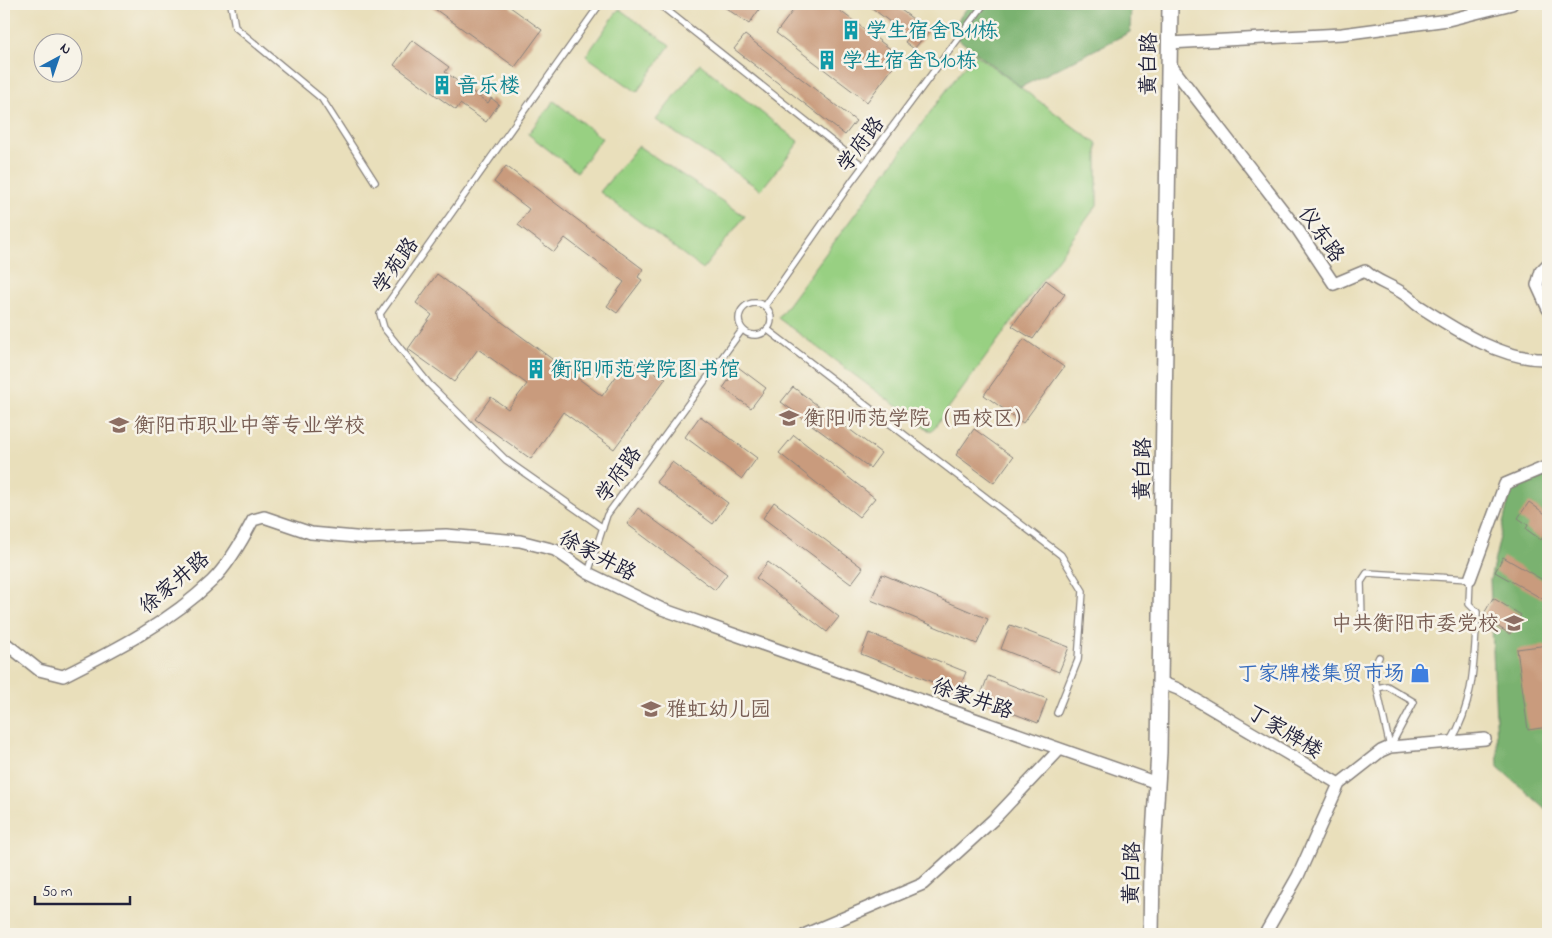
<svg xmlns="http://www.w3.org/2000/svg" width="1552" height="938" font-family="'Indie Flower','LXGW WenKai TC',sans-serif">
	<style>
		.green { fill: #98d082; stroke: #5d795e }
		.forest { fill: #7ab270; stroke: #4e6a56 }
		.building { fill: #c99b7d }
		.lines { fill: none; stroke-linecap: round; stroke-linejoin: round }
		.service-casing { stroke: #86807b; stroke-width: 8 }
		.minor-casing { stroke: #86807b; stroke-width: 14 }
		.secondary-casing { stroke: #86807b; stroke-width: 18 }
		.service { stroke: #fff; stroke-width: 5.5 }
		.minor { stroke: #fff; stroke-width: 11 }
		.secondary { stroke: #fff; stroke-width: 15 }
		.labels { text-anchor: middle; stroke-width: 5; stroke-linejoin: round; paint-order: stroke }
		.culture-label { font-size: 21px; fill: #0d838f; stroke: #f7f3e8; text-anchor: start }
		.street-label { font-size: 21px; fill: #22223b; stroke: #f7f3e8 }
		.education-label { font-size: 21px; fill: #785e54; stroke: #f7f3e8; text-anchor: start }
		.shop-label { font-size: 21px; fill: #366cbe; stroke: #f7f3e8; text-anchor: end }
	</style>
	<rect width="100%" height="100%" fill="#f7f3e8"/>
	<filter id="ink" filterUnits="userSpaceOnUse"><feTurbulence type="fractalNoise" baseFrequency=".02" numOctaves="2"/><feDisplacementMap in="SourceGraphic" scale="10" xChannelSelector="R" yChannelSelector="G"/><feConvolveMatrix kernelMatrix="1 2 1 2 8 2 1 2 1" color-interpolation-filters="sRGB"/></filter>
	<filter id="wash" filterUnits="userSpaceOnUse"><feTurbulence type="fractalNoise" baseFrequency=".0096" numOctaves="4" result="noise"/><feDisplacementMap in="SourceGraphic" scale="20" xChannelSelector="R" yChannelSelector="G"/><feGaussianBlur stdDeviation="1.12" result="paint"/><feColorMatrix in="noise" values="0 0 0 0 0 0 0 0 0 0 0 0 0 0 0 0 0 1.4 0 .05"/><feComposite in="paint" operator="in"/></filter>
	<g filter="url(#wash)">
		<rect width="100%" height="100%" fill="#e9dfbb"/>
		<path class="green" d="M 619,9 L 670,45 L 637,92 L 586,56 Z
			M 974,53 L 1097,144 L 1097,205 L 931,432 L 778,318 Z
			M 700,64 L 799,142 L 761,190 L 656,120 Z
			M 554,101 L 602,138 L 577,172 L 528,134 Z
			M 638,146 L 745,216 L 703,269 L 600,192 Z"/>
		<path class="forest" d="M 970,4 L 1131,4 L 1130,32 L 1021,87 L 949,32 Z
			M 1548,470 L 1548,811 L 1498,767 L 1490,580 L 1512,485 Z"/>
		<g id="blocks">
			<path class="building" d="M 428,4 L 506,4 L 542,30 L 515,67 Z
				M 720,4 L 763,4 L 749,24 Z
				M 798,4 L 831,4 L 901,57 L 867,102 L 776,33 Z
				M 867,4 L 893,4 L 929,31 L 914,49 L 905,42 L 909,37 Z
				M 745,35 L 856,121 L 845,135 L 734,49 Z
				M 412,40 L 449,67 L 445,72 L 488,103 L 491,98 L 499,104 L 486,122 L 460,104 L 456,110 L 394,65 Z
				M 506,166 L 643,269 L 638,277 L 642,280 L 617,313 L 607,306 L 624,282 L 565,238 L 554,252 L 518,225 L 529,209 L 494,182 Z
				M 437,274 L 602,396 L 628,360 L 666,378 L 614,449 L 563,412 L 531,459 L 475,419 L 491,397 L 508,409 L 527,384 L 478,349 L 454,382 L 408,349 L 432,315 L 416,303 Z
				M 1046,280 L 1065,294 L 1033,339 L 1012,326 Z
				M 1024,339 L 1064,367 L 1023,423 L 984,395 Z
				M 738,367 L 766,388 L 751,408 L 723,388 Z
				M 793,387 L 881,453 L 870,468 L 781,402 Z
				M 700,416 L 757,458 L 742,479 L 685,437 Z
				M 974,429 L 1013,457 L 994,483 L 956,455 Z
				M 794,435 L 875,498 L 859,517 L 779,453 Z
				M 672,462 L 728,503 L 713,524 L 656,482 Z
				M 774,502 L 863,568 L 851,584 L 763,518 Z
				M 1529,502 L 1548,516 L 1548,541 L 1543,537 L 1541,540 L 1526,529 L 1528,525 L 1518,518 Z
				M 638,508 L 727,574 L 715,590 L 627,524 Z
				M 1503,557 L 1548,583 L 1548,602 L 1495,572 Z
				M 768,562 L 839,617 L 827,632 L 756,578 Z
				M 882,574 L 988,619 L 977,644 L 871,600 Z
				M 1493,598 L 1521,615 L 1510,634 L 1482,617 Z
				M 1010,625 L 1069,647 L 1059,672 L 1001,649 Z
				M 869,633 L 966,672 L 958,692 L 861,654 Z
				M 1548,645 L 1548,727 L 1528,730 L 1517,649 Z
				M 988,676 L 1047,699 L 1038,723 L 979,700 Z"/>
		</g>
	</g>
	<g filter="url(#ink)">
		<use href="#blocks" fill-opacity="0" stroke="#86807b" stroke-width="1"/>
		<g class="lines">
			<defs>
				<path id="service" d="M 231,4 L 235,27 L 322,99 L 375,182
					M 600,4 L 380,314 L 384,328 L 429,384 L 506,460 L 603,528
					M 659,4 L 863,166
					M739 319a16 16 0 1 1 32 0a16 16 0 1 1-32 0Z
					M 765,306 L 852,181 L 984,4
					M 768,330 L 1061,555 L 1083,591 L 1078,660 L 1057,713
					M 588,573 L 607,515 L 742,330
					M 1362,620 L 1361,582 L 1367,573 L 1470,579 L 1469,604 L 1477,612 C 1474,656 1475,702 1451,741
					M 1379,657 L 1373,670 L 1390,747
					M 1377,688 L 1387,686 L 1414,702 L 1390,747"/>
				<path id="minor" d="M 1169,43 L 1342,34 L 1448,20 L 1512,4
					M 1169,63 L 1298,230 L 1334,284 L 1365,271 C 1377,282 1391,285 1404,294 C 1410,297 1414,303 1419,306 C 1456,330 1503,361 1548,359
					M 1548,264 L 1541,271 L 1537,285 L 1548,309
					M 1470,579 L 1505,484 L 1548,466
					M 4,642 L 39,670 L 63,676 C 115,650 170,622 212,581 C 229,564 242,541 253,520 L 264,517 L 311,533 L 366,538 L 446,535 L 520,541 L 555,550 L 588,573 L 662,609 L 1157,783
					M 1160,682 L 1178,689 L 1339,784
					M 806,934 L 923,884 L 993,820 L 1060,749
					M 1265,934 L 1298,876 L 1339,784 L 1381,751 L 1390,747 L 1485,739"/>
				<path id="secondary" d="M 1151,934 L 1152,868 L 1159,752 L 1170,4"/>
			</defs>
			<use href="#service" class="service-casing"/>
			<use href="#minor" class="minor-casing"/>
			<use href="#secondary" class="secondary-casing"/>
			<use href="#service" class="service"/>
			<use href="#minor" class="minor"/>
			<use href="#secondary" class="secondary"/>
		</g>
	</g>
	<defs>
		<symbol id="building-bare" viewBox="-9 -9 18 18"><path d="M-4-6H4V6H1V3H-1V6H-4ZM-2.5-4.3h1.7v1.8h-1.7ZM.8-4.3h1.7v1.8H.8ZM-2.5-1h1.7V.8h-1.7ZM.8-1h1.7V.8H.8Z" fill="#0f9aa8" stroke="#f7f3e8" stroke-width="2.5" paint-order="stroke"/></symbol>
		<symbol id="university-bare" viewBox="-9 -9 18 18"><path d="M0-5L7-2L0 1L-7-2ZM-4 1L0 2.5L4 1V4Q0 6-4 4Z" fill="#8d6e63" stroke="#f7f3e8" stroke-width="2.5" paint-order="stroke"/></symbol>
		<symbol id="school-bare" viewBox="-9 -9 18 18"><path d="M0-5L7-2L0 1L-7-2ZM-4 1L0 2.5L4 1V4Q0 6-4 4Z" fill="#8d6e63" stroke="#f7f3e8" stroke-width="2.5" paint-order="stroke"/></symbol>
		<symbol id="shop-bare" viewBox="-9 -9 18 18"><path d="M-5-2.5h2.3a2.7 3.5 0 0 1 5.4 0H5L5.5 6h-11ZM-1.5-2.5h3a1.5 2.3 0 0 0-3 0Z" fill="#3f7fe0" stroke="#f7f3e8" stroke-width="2.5" paint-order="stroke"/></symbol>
	</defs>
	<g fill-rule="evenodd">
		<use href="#building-bare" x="837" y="16" width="28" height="28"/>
		<use href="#building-bare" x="813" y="46" width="28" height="28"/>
		<use href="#building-bare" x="428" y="71" width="28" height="28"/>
		<use href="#building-bare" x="522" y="355" width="28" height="28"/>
		<use href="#university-bare" x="775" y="404" width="28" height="28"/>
		<use href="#school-bare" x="105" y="411" width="28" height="28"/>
		<use href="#school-bare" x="1500" y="609" width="28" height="28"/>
		<use href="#shop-bare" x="1406" y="659" width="28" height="28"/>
		<use href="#school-bare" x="637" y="695" width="28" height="28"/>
	</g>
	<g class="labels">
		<g class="culture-label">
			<text x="866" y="37">学生宿舍B11栋</text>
			<text x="842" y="67">学生宿舍B10栋</text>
			<text x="457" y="92">音乐楼</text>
			<text x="551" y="376">衡阳师范学院图书馆</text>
		</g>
		<g class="street-label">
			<text transform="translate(1148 64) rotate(-89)" y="7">黄白路</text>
			<text transform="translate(860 144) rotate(-53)" y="7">学府路</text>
			<text transform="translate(1322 234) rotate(55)" y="7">仪东路</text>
			<text transform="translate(395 265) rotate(-55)" y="7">学苑路</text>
			<text transform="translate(1142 469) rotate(-89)" y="7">黄白路</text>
			<text transform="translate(618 474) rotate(-55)" y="7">学府路</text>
			<text transform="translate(598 555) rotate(28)" y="7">徐家井路</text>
			<text transform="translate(174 582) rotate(-40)" y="7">徐家井路</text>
			<text transform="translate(973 698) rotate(19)" y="7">徐家井路</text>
			<text transform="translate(1285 731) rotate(31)" y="7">丁家牌楼</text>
			<text transform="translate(1131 873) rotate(-88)" y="7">黄白路</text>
		</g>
		<g class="education-label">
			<text x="804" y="425">衡阳师范学院（西校区）</text>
			<text x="134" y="432">衡阳市职业中等专业学校</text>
			<text x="1499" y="630" text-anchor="end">中共衡阳市委党校</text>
			<text x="666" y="716">雅虹幼儿园</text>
		</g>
		<g class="shop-label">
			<text x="1405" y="680">丁家牌楼集贸市场</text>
		</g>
	</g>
	<rect width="1552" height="938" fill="none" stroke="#f7f3e8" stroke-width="20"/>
	<g transform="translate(58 58) rotate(40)"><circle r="24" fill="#f7f3e8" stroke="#a29fa3"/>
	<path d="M0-4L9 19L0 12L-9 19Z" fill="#1f6fb2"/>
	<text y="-8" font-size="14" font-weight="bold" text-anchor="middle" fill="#22223b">N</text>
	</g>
	<path d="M35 896v8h95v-8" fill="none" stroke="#22223b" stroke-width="2.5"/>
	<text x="42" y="896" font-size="15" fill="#22223b" stroke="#f7f3e8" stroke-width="4" paint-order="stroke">50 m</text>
</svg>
